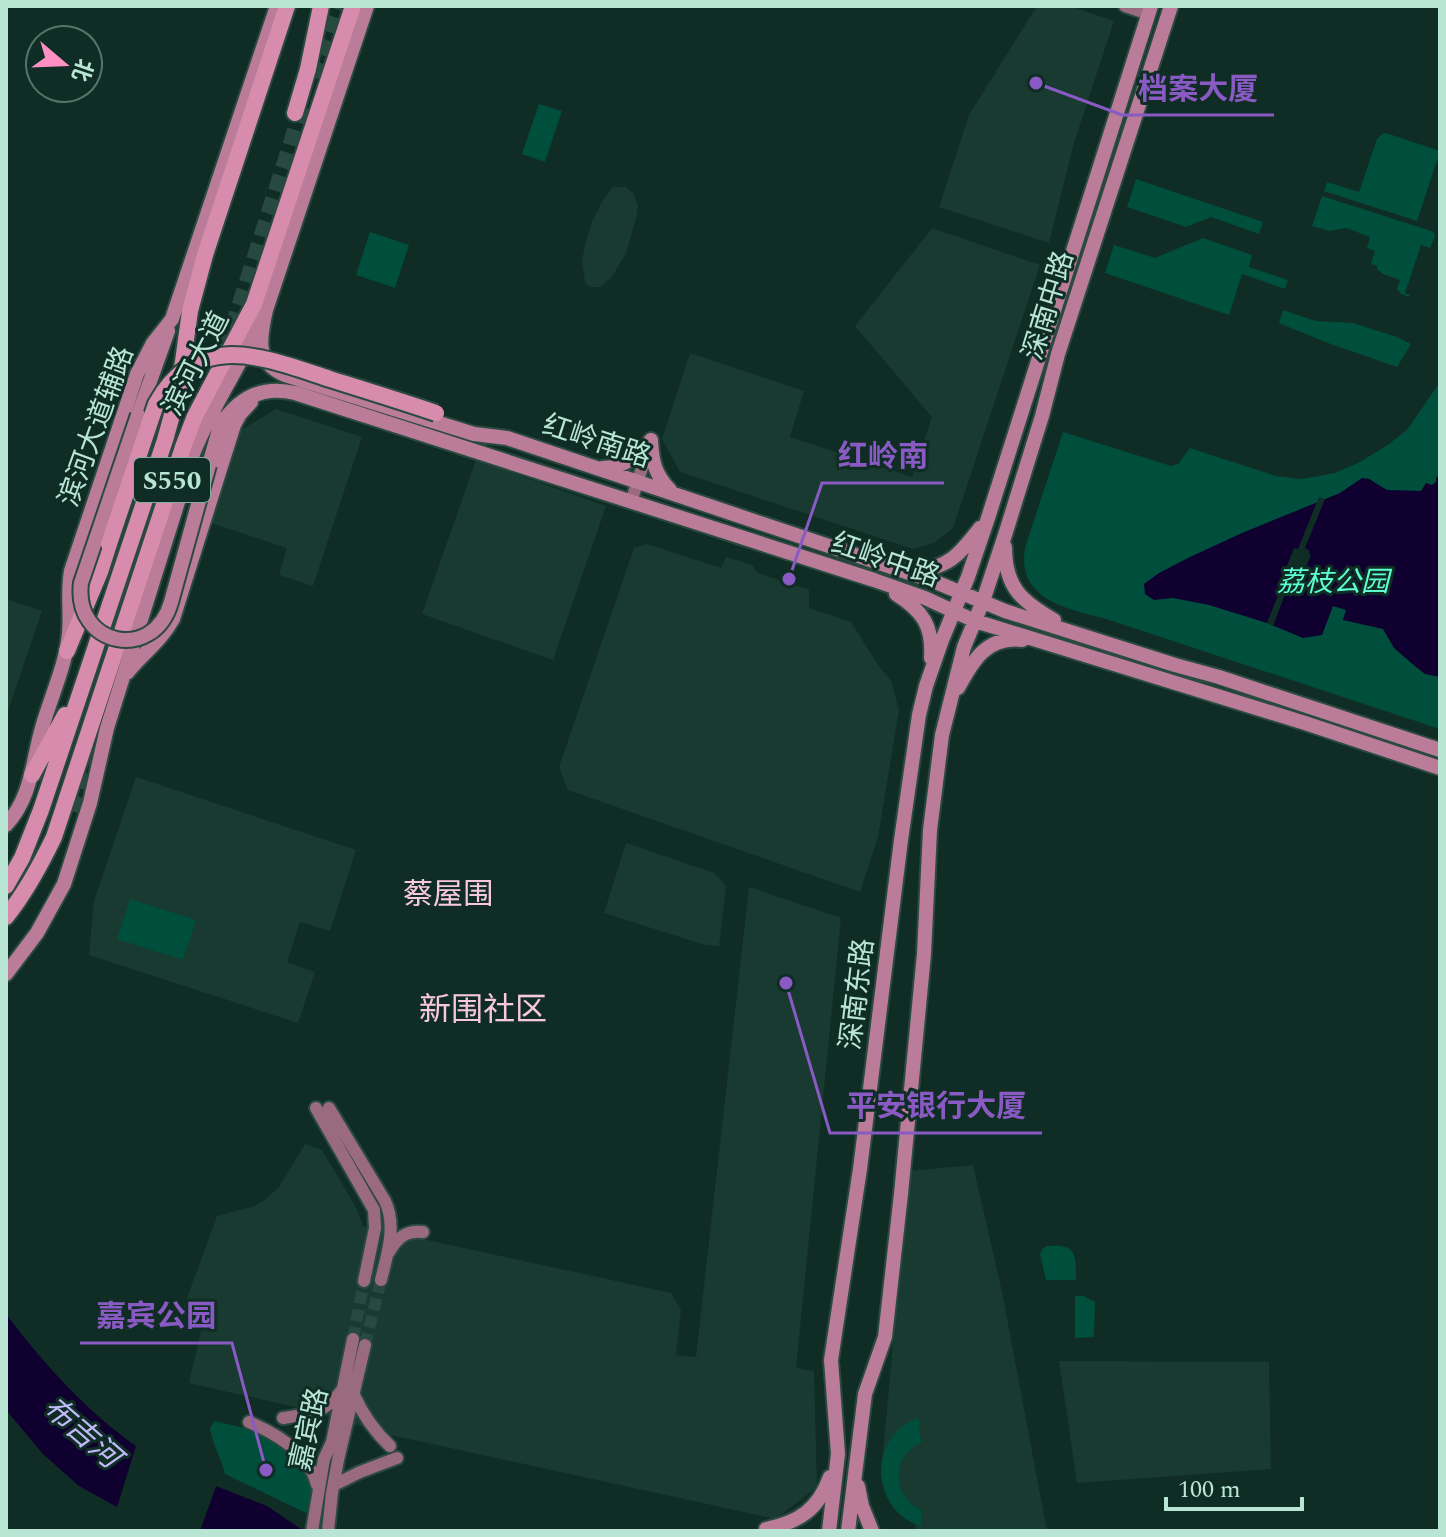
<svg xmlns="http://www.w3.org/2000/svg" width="1446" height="1537" font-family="Spectral,'Noto Sans SC',serif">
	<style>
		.built { fill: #183a30 }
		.green { fill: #004e3c }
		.water { fill: #0f002f }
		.pier { fill: #0f2d24 }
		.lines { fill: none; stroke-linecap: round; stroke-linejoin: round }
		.secondary-tunnel { stroke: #28493f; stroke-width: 12; stroke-dasharray: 12 6; stroke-linecap: butt }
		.highway-tunnel { stroke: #28493f; stroke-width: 16; stroke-dasharray: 16 8; stroke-linecap: butt }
		.secondary-casing { stroke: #2a4a40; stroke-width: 16 }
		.primary-casing { stroke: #2a4a40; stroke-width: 18 }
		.highway-casing { stroke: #2a4a40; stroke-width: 20 }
		.secondary { stroke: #9a6a7f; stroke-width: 12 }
		.primary { stroke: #ba7c98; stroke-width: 14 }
		.highway { stroke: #d78cae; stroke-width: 16 }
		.primary-bridge-casing { stroke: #2a4a40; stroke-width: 18; stroke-linecap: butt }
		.highway-bridge-casing { stroke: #2a4a40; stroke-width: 20; stroke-linecap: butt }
		.primary-bridge { stroke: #ba7c98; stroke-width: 14 }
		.highway-bridge { stroke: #d78cae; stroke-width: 16 }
		.labels { text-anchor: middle; stroke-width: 6; stroke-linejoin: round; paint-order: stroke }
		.shield { fill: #0f2d24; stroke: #86aea0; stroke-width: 2 }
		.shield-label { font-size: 26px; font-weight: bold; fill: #b9e5d5 }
		.street-label { font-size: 28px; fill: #b9e5d5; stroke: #0f2d24 }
		.park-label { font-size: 28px; font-style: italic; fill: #5dfed1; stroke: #0f2d24 }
		.neighbourhood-label { font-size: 30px; fill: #f8c8dc; stroke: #0f2d24 }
		.water-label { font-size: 30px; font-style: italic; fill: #c1b8f8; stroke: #0f2d24 }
		.quarter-label { font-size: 32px; fill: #f8c8dc; stroke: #0f2d24 }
		.leader { fill: none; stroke: #8a5ac4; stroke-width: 3 }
		.callout-dot { fill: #8a5ac4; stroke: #0f2d24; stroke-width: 3 }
		.callout-label { font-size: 30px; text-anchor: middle; font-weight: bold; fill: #8a5ac4; stroke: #0f2d24; stroke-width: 6; stroke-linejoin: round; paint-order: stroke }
	</style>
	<rect width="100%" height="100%" fill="#0f2d24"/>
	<path class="built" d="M 1037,6 L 1070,6 L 1114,21 L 1074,143 L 1049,243 L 939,207 L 969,115 Z
		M 613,187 L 626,187 L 633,193 L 638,205 L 636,218 L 626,253 L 612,277 L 600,287 L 590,287 L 585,282 L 582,261 L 586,241 L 592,222 L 604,198 Z
		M 932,228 L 1040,265 L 953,528 L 934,543 L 913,549 L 680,472 L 662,439 L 690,353 L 804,391 L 790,437 L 912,477 L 932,417 L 855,326 Z
		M 276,409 L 362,437 L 313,586 L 279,575 L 287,548 L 211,523 L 241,430 Z
		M 476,460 L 606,506 L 553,660 L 422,614 Z
		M 647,544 L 721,568 L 726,557 L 752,565 L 758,573 L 809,590 L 809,608 L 851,622 L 878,665 L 891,681 L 899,710 L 878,837 L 860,892 L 568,790 L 559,767 L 634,548 Z
		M 6,599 L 42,611 L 8,711 L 6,710 Z
		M 136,777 L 356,850 L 330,931 L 300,922 L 287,962 L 315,972 L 298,1023 L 89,955 L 94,901 Z
		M 626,843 L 714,873 L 726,886 L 719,946 L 705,945 L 604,913 Z
		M 749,887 L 841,918 L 796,1368 L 814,1371 L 817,1487 L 776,1519 L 395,1436 L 295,1407 L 189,1383 L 202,1326 L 183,1309 L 217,1216 L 255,1206 L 266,1199 L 279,1187 L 305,1144 L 322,1150 L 357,1209 L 363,1226 L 671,1293 L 681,1310 L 676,1355 L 696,1357 Z
		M 973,1165 L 1002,1292 L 1047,1531 L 916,1531 L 915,1524 L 905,1519 L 890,1502 L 883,1485 L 881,1474 L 909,1171 Z
		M 1059,1361 L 1269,1362 L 1271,1469 L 1077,1483 Z"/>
	<path class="green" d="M 539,104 L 562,111 L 545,162 L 522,154 Z
		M 1386,133 L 1440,151 L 1417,221 L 1324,191 L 1327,182 L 1359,192 L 1377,139 L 1382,134 Z
		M 1136,179 L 1263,222 L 1259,234 L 1211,217 L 1186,227 L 1127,207 Z
		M 1322,196 L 1434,232 L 1435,236 L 1430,248 L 1421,245 L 1405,293 L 1410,295 L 1409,297 L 1401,294 L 1397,289 L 1400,280 L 1383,274 L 1377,269 L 1377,266 L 1371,264 L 1375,251 L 1367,248 L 1370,237 L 1346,228 L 1329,231 L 1312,226 Z
		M 370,232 L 409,245 L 395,288 L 356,275 Z
		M 1203,238 L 1252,255 L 1249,267 L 1288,280 L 1285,289 L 1242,274 L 1229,315 L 1105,273 L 1114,245 L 1155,258 Z
		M 1283,310 L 1316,321 L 1353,323 L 1397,337 L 1411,344 L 1397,367 L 1325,342 L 1279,323 Z
		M 1440,382 L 1440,729 L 1106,619 C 1068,609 1016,600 1025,548 L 1063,432 L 1171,466 L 1178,464 L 1190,448 L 1276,476 L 1301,479 L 1335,473 L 1360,462 L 1389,444 L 1407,430 Z
		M 130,899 L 196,920 L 183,960 L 117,939 Z
		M 1047,1246 C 1077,1244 1076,1254 1076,1280 L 1046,1280 L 1040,1254 L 1042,1249 Z
		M 1075,1296 L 1084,1296 L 1095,1302 L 1094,1337 L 1075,1338 Z
		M 918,1418 L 920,1426 L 918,1428 L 922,1442 C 891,1455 891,1496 921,1510 L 921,1526 C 870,1511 867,1436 918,1418 Z
		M 214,1421 L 262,1432 L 272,1437 L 305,1466 L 315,1490 L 306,1513 L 225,1474 C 221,1458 213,1445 210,1429 Z"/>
	<path class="water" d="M 1440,474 L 1440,677 L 1425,674 L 1416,667 L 1394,648 L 1383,629 L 1343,620 L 1346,610 L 1333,606 L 1322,635 L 1303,638 L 1267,623 L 1209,605 L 1173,598 L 1154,600 L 1145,594 L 1144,584 L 1159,573 L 1190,557 L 1242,533 L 1340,493 L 1362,478 L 1369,479 L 1387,490 L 1421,491 L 1426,483 L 1432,485 L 1436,482 L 1436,478 Z
		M 6,1314 C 44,1364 85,1410 136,1446 L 117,1507 L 79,1486 L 43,1454 L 6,1410 Z
		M 216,1486 L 267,1506 L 304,1531 L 200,1531 Z"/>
	<path class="pier" d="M 1319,497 L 1325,499 L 1305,548 L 1310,551 L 1309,554 L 1311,555 L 1297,589 L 1295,589 L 1294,591 L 1287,589 L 1273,626 L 1267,623 L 1283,583 L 1281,581 L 1294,548 L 1298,549 Z"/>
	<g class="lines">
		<path class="secondary-tunnel" d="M 353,1339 L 364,1281
			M 365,1345 L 381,1280"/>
		<path class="highway-tunnel" d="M 312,77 L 335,6
			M 225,351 L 305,99
			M 70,810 L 104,723"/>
		<defs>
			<path id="secondary" d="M 1125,6 L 1149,14
				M 631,502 L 650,443
				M 316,1108 L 374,1210 L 375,1228 L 364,1281
				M 329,1108 L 385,1201 C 397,1226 387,1255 381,1280
				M 389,1252 C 397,1238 406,1230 423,1232
				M 354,1395 C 363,1415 374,1431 390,1446
				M 283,1418 C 308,1414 325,1414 342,1390
				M 249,1422 C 277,1434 310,1453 317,1485
				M 334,1485 L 360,1472 L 397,1458
				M 312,1531 L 324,1459 L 332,1442 L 353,1339
				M 328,1531 L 332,1493 L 338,1460 L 365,1345"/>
			<path id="primary" d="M 266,310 C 260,337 254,362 285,375 L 474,434 L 507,438 L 933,581 L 1005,611 L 1175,665 L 1219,677 L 1440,750
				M 138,415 L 168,331
				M 220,426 C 238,398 262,385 295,393 L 874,580 L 925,598 L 975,621 L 1305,723 L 1440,768
				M 651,440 C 652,461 655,475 670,490
				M 209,465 L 222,419
				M 602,468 C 623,467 639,457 651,440
				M 1005,547 C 1005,587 1021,601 1054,620
				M 911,574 C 950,565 956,559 980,528
				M 896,594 C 923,611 933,626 931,658
				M 127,673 C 142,654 161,641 173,619 L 234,425 L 240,414 L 251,402
				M 958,688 C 973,660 987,636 1022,640
				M 6,825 C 32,797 32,762 42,728 C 51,696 66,665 69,633 C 71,612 67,592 71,571 L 137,374 L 153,343 L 172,319 L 277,6
				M 6,974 L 37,933 L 64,884 L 90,803 L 107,728 L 193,454 C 213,403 245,359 266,310 L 367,6
				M 858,1486 L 862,1506 L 872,1531
				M 766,1529 C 799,1522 818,1510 830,1477
				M 829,1531 L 838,1454 L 831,1360 L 860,1169 L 901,840 L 919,715 L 926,686 L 942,640 L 968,577 L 988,518 L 1151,6
				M 848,1531 L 865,1394 L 885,1337 L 901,1194 L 924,954 L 930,830 L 942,735 L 964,647 L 983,601 L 1005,535 L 1042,416 L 1058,354 L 1171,6"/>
			<path id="highway" d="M 295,113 L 308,69 L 321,6
				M 67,651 L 100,572 L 109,544
				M 32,775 L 65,715
				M 6,886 L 22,858 L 41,810 L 165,440 L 179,390 L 190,311 L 205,255 L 287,6
				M 6,917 C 26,892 40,866 54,837 L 183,447 L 195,416 L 254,304 L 353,6"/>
		</defs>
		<use href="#secondary" class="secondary-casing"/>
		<use href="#primary" class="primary-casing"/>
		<use href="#highway" class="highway-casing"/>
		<use href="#secondary" class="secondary"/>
		<use href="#primary" class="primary"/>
		<use href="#highway" class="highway"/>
		<defs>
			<path id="primary-bridge" d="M 138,415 L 81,583 C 73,646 154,663 171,602 L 209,465"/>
			<path id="highway-bridge" d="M 109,544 L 156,404 C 198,328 265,358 330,379 C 365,390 401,401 436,413"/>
		</defs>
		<use href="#primary-bridge" class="primary-bridge-casing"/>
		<use href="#highway-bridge" class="highway-bridge-casing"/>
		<use href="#primary-bridge" class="primary-bridge"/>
		<use href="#highway-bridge" class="highway-bridge"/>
	</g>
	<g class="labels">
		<rect class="shield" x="134" y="458" width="76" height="44" rx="6"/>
		<g class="shield-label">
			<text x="172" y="489">S550</text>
		</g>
		<g class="street-label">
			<text transform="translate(1047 305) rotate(-73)" y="10">深南中路</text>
			<text transform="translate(195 363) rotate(-63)" y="10">滨河大道</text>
			<text transform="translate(95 426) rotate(-70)" y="10">滨河大道辅路</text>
			<text transform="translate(597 440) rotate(18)" y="10">红岭南路</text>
			<text transform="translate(886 559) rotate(19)" y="10">红岭中路</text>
			<text transform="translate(856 994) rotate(-83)" y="10">深南东路</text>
			<text transform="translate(308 1429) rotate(-77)" y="10">嘉宾路</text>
		</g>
		<g class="park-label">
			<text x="1333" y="591">荔枝公园</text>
		</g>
		<g class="neighbourhood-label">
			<text x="448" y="904">蔡屋围</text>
		</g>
		<g class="water-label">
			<text transform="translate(82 1432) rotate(41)" y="10">布吉河</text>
		</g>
		<g class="quarter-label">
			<text x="483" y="1020">新围社区</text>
		</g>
	</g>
	<path class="leader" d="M1036 83L1122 115H1274M789 579L822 483H944M786 983L830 1133H1042M266 1470L232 1343H80"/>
	<g class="callout-dot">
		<circle cx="1036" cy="83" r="8"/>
		<circle cx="789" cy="579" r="8"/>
		<circle cx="786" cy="983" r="8"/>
		<circle cx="266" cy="1470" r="8"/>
	</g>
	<g class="callout-label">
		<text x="1198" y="99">档案大厦</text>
		<text x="883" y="466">红岭南</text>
		<text x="936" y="1116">平安银行大厦</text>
		<text x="156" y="1326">嘉宾公园</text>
	</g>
	<rect width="1446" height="1537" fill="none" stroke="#b9e5d5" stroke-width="16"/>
	<g transform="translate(64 64) rotate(109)"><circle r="38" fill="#0f2d24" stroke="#53776b" stroke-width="2"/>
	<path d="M0-6L14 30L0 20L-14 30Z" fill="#fc8fc3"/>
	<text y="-12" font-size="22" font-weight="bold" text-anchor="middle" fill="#b9e5d5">北</text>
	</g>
	<path d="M1166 1497v12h136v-12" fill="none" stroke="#b9e5d5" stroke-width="4"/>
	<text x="1178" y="1497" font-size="24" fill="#b9e5d5" stroke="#0f2d24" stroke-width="6" paint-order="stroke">100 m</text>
</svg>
